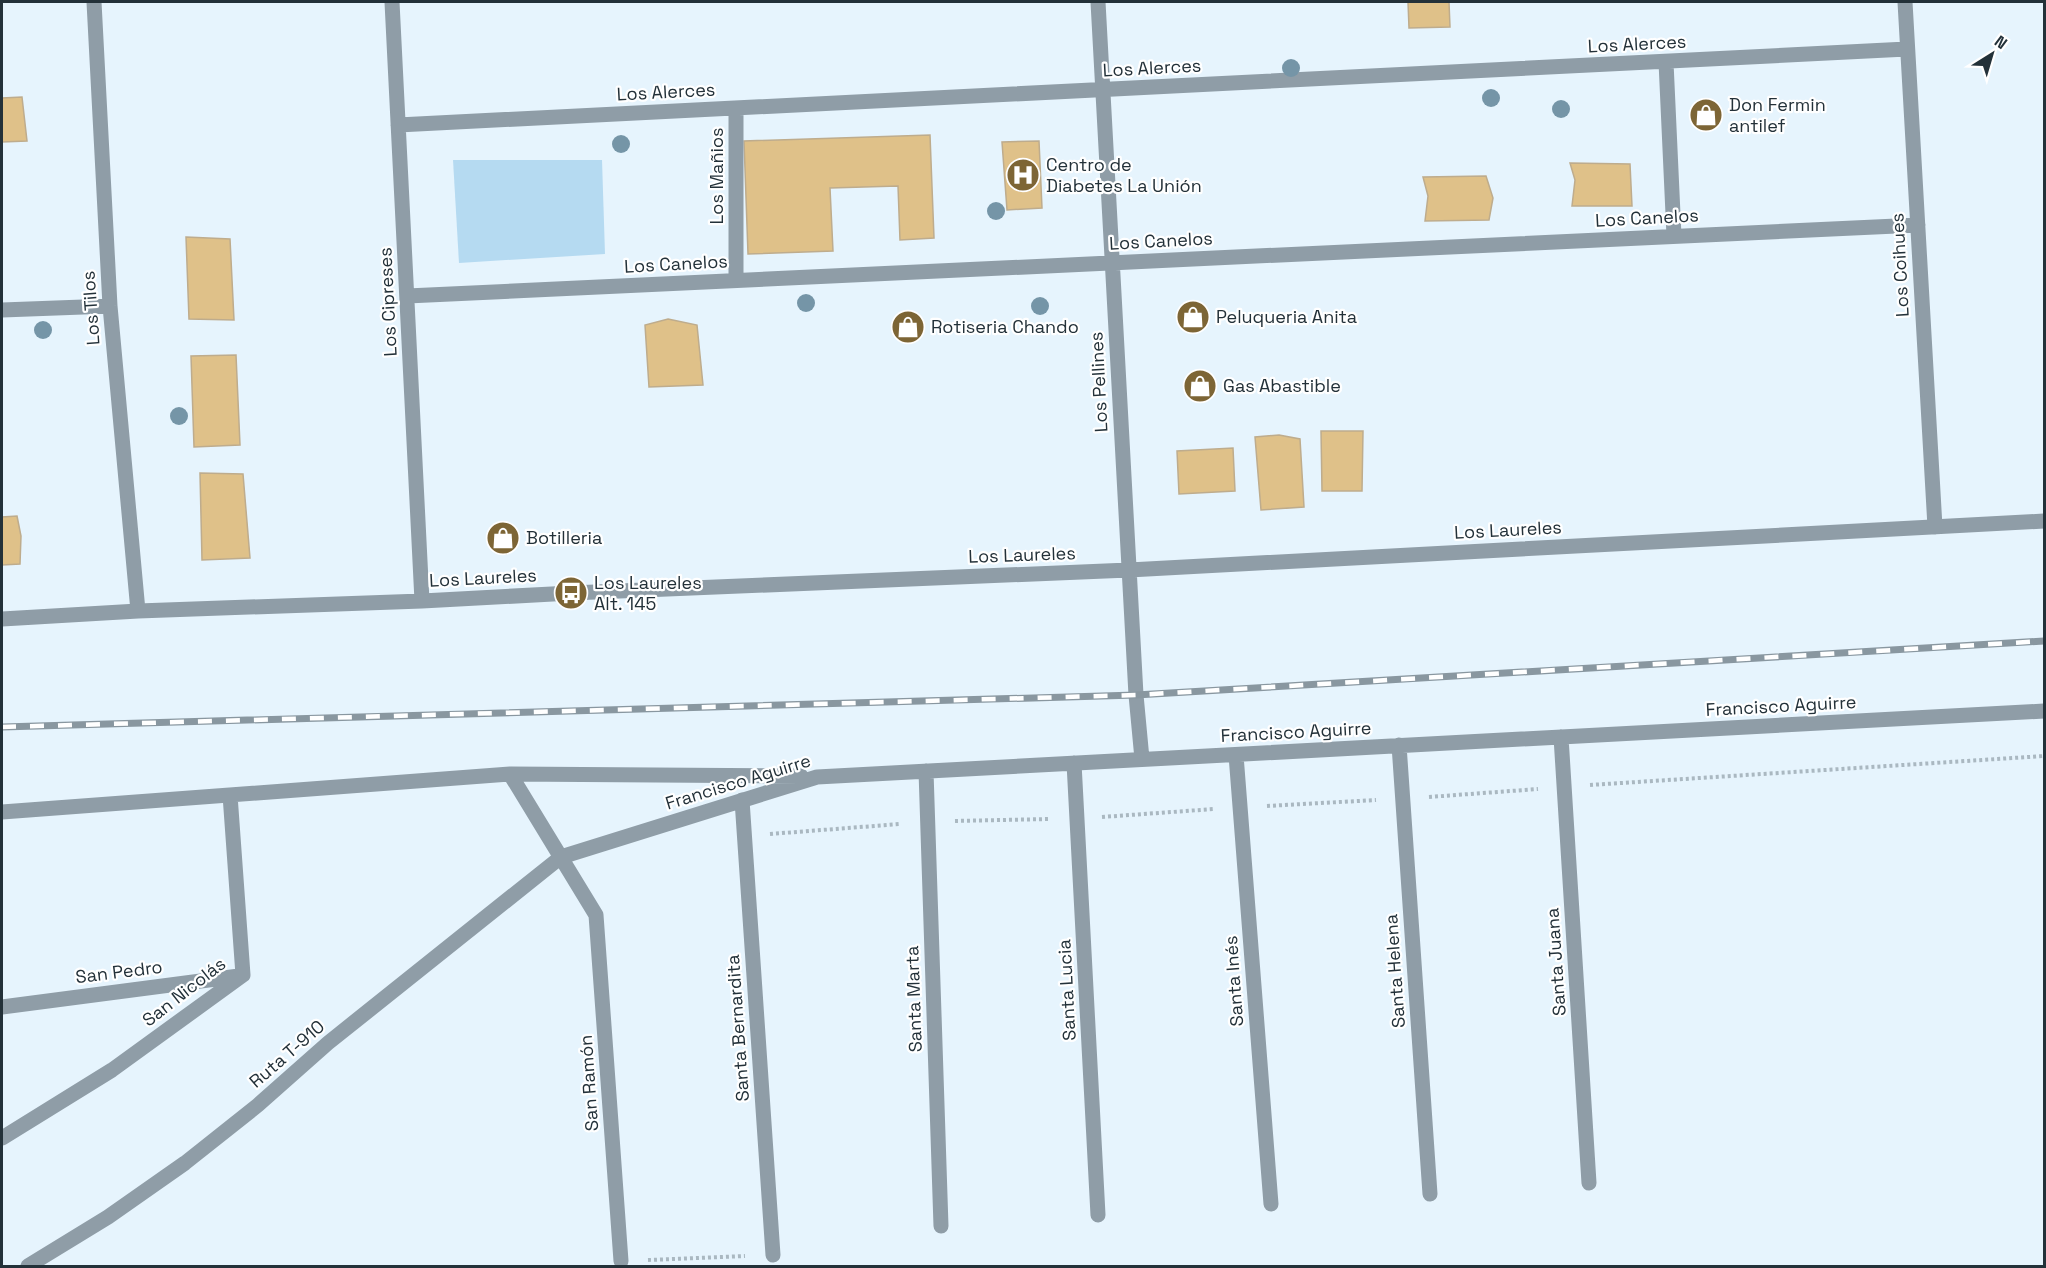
<svg xmlns="http://www.w3.org/2000/svg" width="2046" height="1268" font-family="'Space Grotesk',sans-serif">
	<style>
		.green { fill: #b5daf1 }
		.building { fill: #dfc189; stroke: #beac8d; stroke-width: 1.5 }
		.lines { fill: none; stroke-linecap: round; stroke-linejoin: round }
		.path { stroke: #aab8c1; stroke-width: 4; stroke-dasharray: 3 3; stroke-linecap: butt }
		.minor { stroke: #8f9da7; stroke-width: 15 }
		.rail-casing { stroke: #8997a0; stroke-width: 7 }
		.rail { stroke: #fff; stroke-width: 4.5; stroke-dasharray: 14; stroke-linecap: butt }
		.tree { fill: #7595a7 }
		.labels { text-anchor: middle; stroke-width: 4.5; stroke-linejoin: round; paint-order: stroke }
		.street-label { font-size: 18px; fill: #233139; stroke: #fff }
		.poi-label { font-size: 18px; fill: #233139; stroke: #fff; text-anchor: start }
	</style>
	<rect width="100%" height="100%" fill="#e6f4fd"/>
	<path class="green" d="M 453,160 L 602,160 L 605,254 L 459,263 Z"/>
	<path class="building" d="M 1408,2 L 1449,2 L 1450,27 L 1409,28 Z
		M 22,97 L 27,141 L 2,142 L 2,98 Z
		M 930,135 L 934,238 L 900,240 L 898,186 L 830,188 L 833,251 L 748,254 L 744,141 Z
		M 1039,141 L 1042,208 L 1007,210 L 1002,142 Z
		M 1570,163 L 1630,164 L 1632,206 L 1572,206 L 1575,180 Z
		M 1486,176 L 1493,198 L 1489,220 L 1425,221 L 1428,196 L 1423,177 Z
		M 186,237 L 230,239 L 234,320 L 189,319 Z
		M 668,319 L 697,325 L 703,385 L 649,387 L 645,325 Z
		M 236,355 L 240,445 L 194,447 L 191,356 Z
		M 1321,431 L 1363,431 L 1362,491 L 1322,491 Z
		M 1279,435 L 1300,439 L 1304,507 L 1261,510 L 1255,437 Z
		M 1233,448 L 1235,491 L 1179,494 L 1177,451 Z
		M 200,473 L 243,474 L 250,558 L 202,560 Z
		M 17,516 L 21,536 L 20,564 L 2,565 L 2,517 Z"/>
	<g class="lines">
		<path class="path" d="M 1590,785 L 2044,756
			M 1429,797 L 1538,789
			M 1267,806 L 1376,800
			M 1102,817 L 1214,809
			M 955,821 L 1050,819
			M 770,834 L 900,824
			M 648,1260 L 745,1256"/>
		<path class="minor" d="M 94,2 L 110,306 L 138,611
			M 392,2 L 422,601
			M 1098,2 L 1136,695 L 1142,759
			M 1905,2 L 1935,527
			M 1666,62 L 1674,236
			M 398,125 L 1907,49
			M 736,280 L 736,108
			M 407,296 L 1918,225
			M 2,310 L 110,306
			M 2,619 L 138,611 L 422,601 L 571,593 L 1129,570 L 2044,521
			M 1561,737 L 1589,1183
			M 1399,745 L 1430,1194
			M 1236,755 L 1271,1204
			M 1074,763 L 1098,1215
			M 926,771 L 941,1226
			M 510,774 L 596,915 L 621,1261
			M 742,800 L 773,1255
			M 2,812 L 510,774 L 801,776
			M 2,1007 L 239,976
			M 2,1138 L 112,1070 L 243,975 L 230,795
			M 28,1266 L 108,1217 L 185,1163 L 258,1105 L 328,1043 L 561,857 L 817,777 L 2044,711"/>
		<defs>
			<path id="rail" d="M 2,727 L 1136,695 L 2044,641"/>
		</defs>
		<use href="#rail" class="rail-casing"/>
		<use href="#rail" class="rail"/>
	</g>
	<g class="tree">
		<circle cx="1291" cy="68" r="9"/>
		<circle cx="1491" cy="98" r="9"/>
		<circle cx="1561" cy="109" r="9"/>
		<circle cx="621" cy="144" r="9"/>
		<circle cx="996" cy="211" r="9"/>
		<circle cx="806" cy="303" r="9"/>
		<circle cx="1040" cy="306" r="9"/>
		<circle cx="43" cy="330" r="9"/>
		<circle cx="179" cy="416" r="9"/>
	</g>
	<defs>
		<symbol id="shop-disc" viewBox="-11 -11 22 22"><circle r="9.5" fill="#7d6535" stroke="#fff"/><path d="M-5-2.5h2.3a2.7 3.5 0 0 1 5.4 0H5L5.5 6h-11ZM-1.5-2.5h3a1.5 2.3 0 0 0-3 0Z" fill="#fff"/></symbol>
		<symbol id="hospital-disc" viewBox="-11 -11 22 22"><circle r="9.5" fill="#7d6535" stroke="#fff"/><path d="M-5-5h3v3.5h4V-5h3V5h-3V1.5h-4V5h-3Z" fill="#fff"/></symbol>
		<symbol id="bus-disc" viewBox="-11 -11 22 22"><circle r="9.5" fill="#7d6535" stroke="#fff"/><path d="M-5-6H5V4H4V6H2V4H-2V6H-4V4H-5ZM-3.5-4V0h7V-4ZM-3.5 1.2v1.5H-2V1.2ZM2 1.2v1.5H3.5V1.2Z" fill="#fff"/></symbol>
	</defs>
	<g fill-rule="evenodd">
		<use href="#shop-disc" x="1687" y="96" width="38" height="38"/>
		<use href="#hospital-disc" x="1004" y="156" width="38" height="38"/>
		<use href="#shop-disc" x="1174" y="298" width="38" height="38"/>
		<use href="#shop-disc" x="889" y="308" width="38" height="38"/>
		<use href="#shop-disc" x="1181" y="367" width="38" height="38"/>
		<use href="#shop-disc" x="484" y="519" width="38" height="38"/>
		<use href="#bus-disc" x="552" y="574" width="38" height="38"/>
	</g>
	<g class="labels">
		<g class="street-label">
			<text transform="translate(1637 44) rotate(-3)" y="6">Los Alerces</text>
			<text transform="translate(1152 68) rotate(-3)" y="6">Los Alerces</text>
			<text transform="translate(666 92) rotate(-3)" y="6">Los Alerces</text>
			<text transform="translate(717 176) rotate(-90)" y="6">Los Mañios</text>
			<text transform="translate(1647 218) rotate(-3)" y="6">Los Canelos</text>
			<text transform="translate(1161 241) rotate(-3)" y="6">Los Canelos</text>
			<text transform="translate(676 264) rotate(-3)" y="6">Los Canelos</text>
			<text transform="translate(1900 265) rotate(-93)" y="6">Los Coihues</text>
			<text transform="translate(388 302) rotate(-93)" y="6">Los Cipreses</text>
			<text transform="translate(91 308) rotate(-94)" y="6">Los Tilos</text>
			<text transform="translate(1099 382) rotate(-93)" y="6">Los Pellines</text>
			<text transform="translate(1508 530) rotate(-3)" y="6">Los Laureles</text>
			<text transform="translate(1022 555) rotate(-2)" y="6">Los Laureles</text>
			<text transform="translate(483 578) rotate(-3)" y="6">Los Laureles</text>
			<text transform="translate(1781 706) rotate(-3)" y="6">Francisco Aguirre</text>
			<text transform="translate(1296 732) rotate(-3)" y="6">Francisco Aguirre</text>
			<text transform="translate(738 782) rotate(-17)" y="6">Francisco Aguirre</text>
			<text transform="translate(1556 962) rotate(-94)" y="6">Santa Juana</text>
			<text transform="translate(1395 971) rotate(-94)" y="6">Santa Helena</text>
			<text transform="translate(119 972) rotate(-7)" y="6">San Pedro</text>
			<text transform="translate(1234 981) rotate(-94)" y="6">Santa Inés</text>
			<text transform="translate(1067 990) rotate(-93)" y="6">Santa Lucia</text>
			<text transform="translate(184 992) rotate(-38)" y="6">San Nicolás</text>
			<text transform="translate(914 999) rotate(-92)" y="6">Santa Marta</text>
			<text transform="translate(738 1028) rotate(-94)" y="6">Santa Bernardita</text>
			<text transform="translate(287 1054) rotate(-41)" y="6">Ruta T-910</text>
			<text transform="translate(589 1083) rotate(-94)" y="6">San Ramón</text>
		</g>
		<g class="poi-label">
			<text x="1729" y="111">Don Fermin<tspan x="1729" dy="21">antilef</tspan></text>
			<text x="1046" y="171">Centro de<tspan x="1046" dy="21">Diabetes La Unión</tspan></text>
			<text x="1216" y="323">Peluqueria Anita</text>
			<text x="931" y="333">Rotiseria Chando</text>
			<text x="1223" y="392">Gas Abastible</text>
			<text x="526" y="544">Botilleria</text>
			<text x="594" y="589">Los Laureles<tspan x="594" dy="21">Alt. 145</tspan></text>
		</g>
	</g>
	<rect width="2046" height="1268" fill="none" stroke="#233139" stroke-width="6"/>
	<g transform="translate(1992 54) rotate(37)" stroke="#ffffff" stroke-width="4.5" paint-order="stroke">
	<path d="M0-4.5L10 22L0 15L-10 22Z" fill="#233139"/>
	<text y="-9" font-size="16" font-weight="bold" text-anchor="middle" fill="#233139">N</text>
	</g>
</svg>
